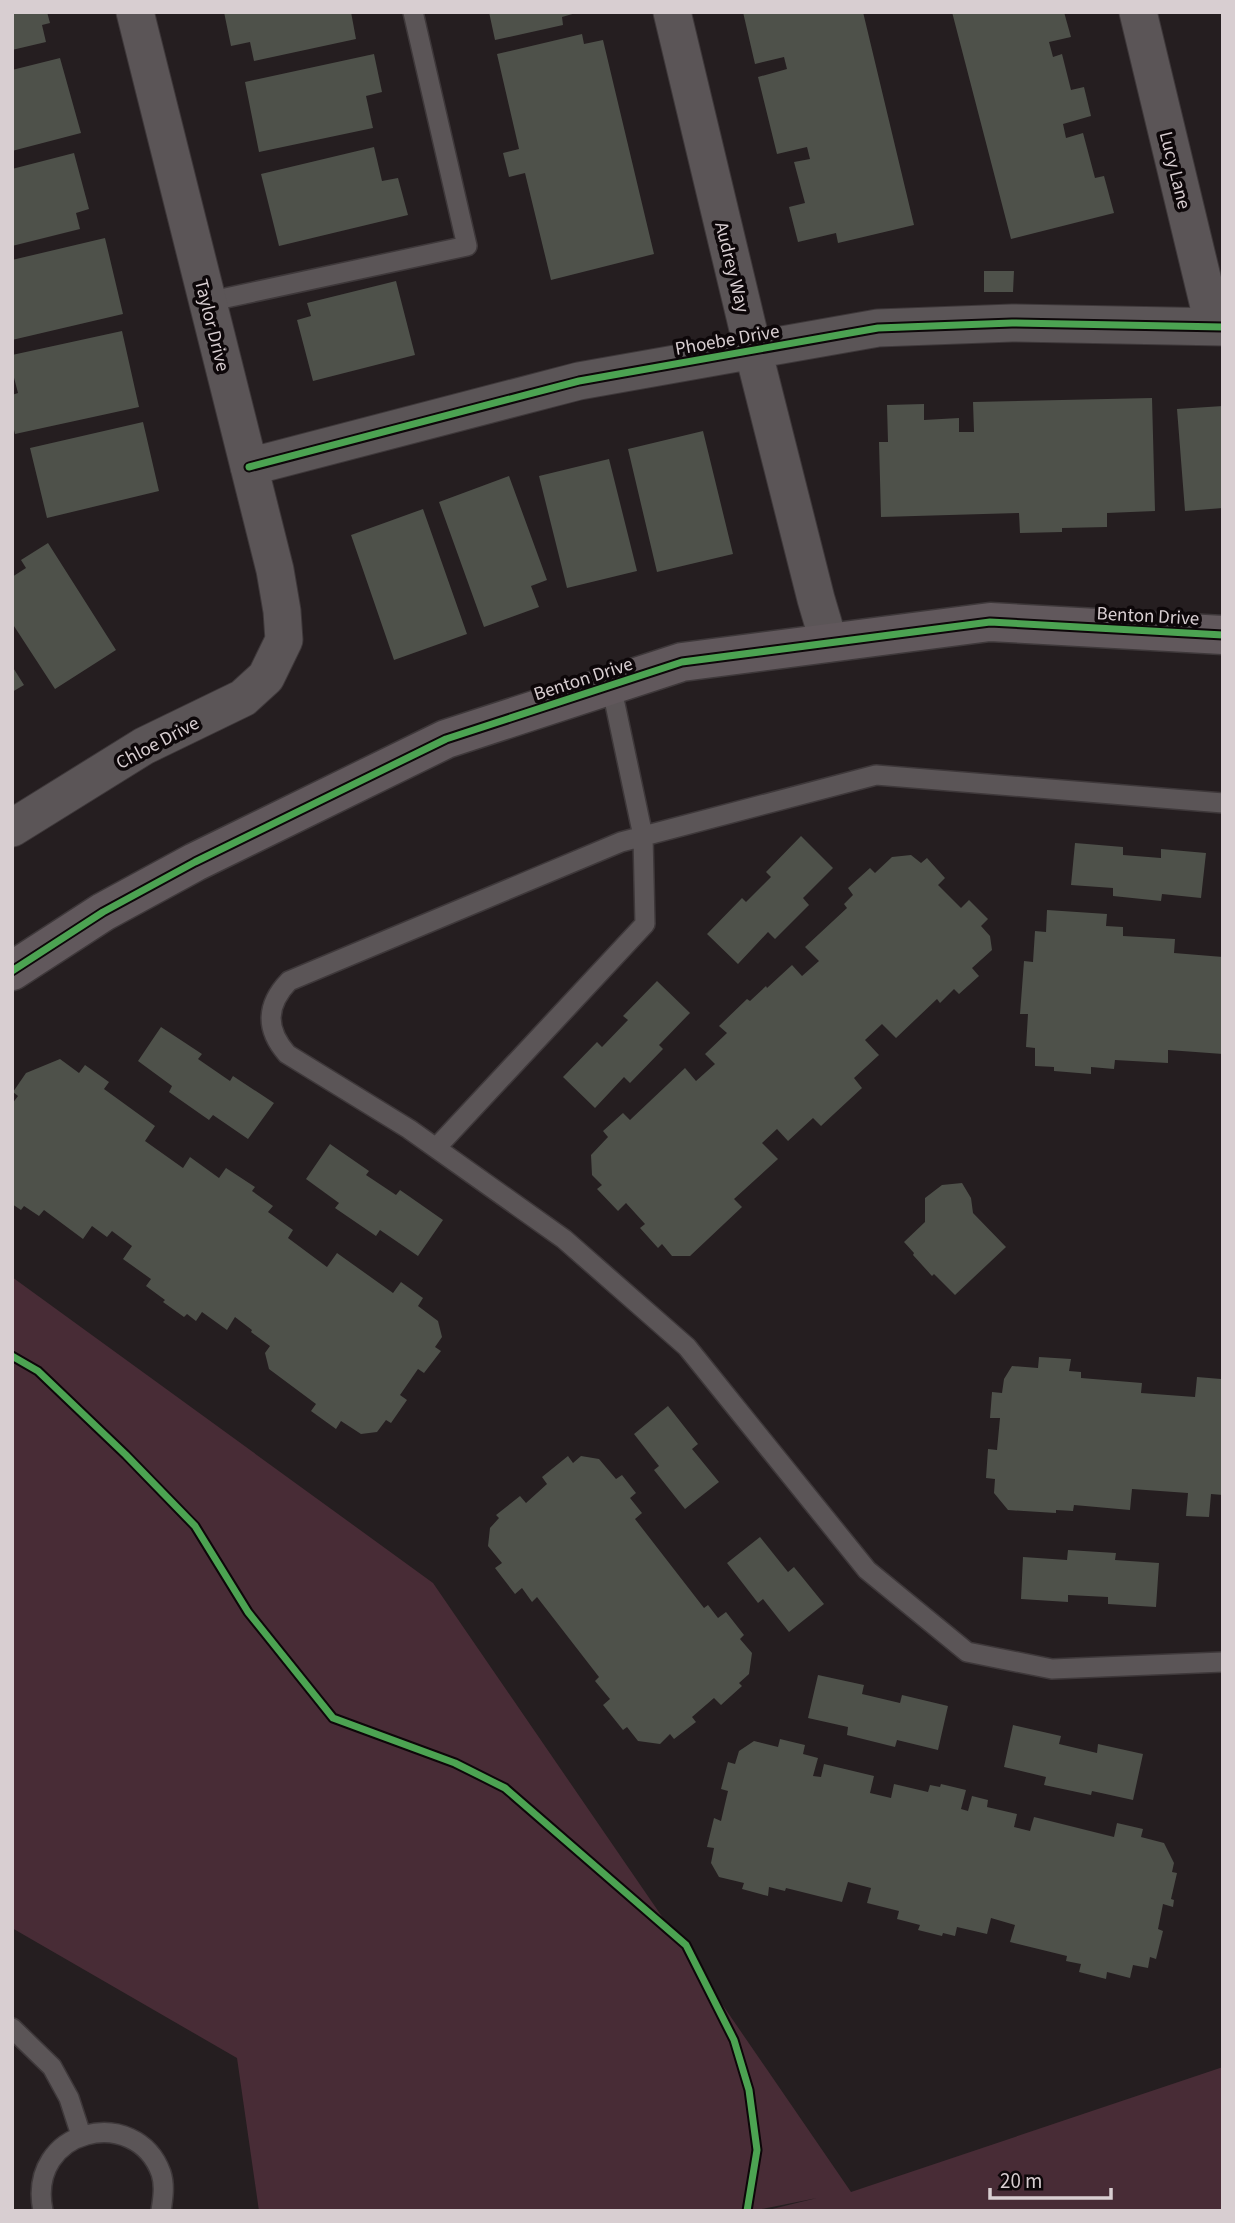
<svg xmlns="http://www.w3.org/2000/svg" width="1235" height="2223" font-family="'Source Sans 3',sans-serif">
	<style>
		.green { fill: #482c36 }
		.building { fill: #4e514a }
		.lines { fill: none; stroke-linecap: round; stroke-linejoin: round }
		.lane-casing { stroke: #3e383a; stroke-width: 22 }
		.street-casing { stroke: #3e383a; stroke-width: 39 }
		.secondary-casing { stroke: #3e383a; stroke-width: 41 }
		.lane { stroke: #5b5557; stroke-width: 19 }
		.street { stroke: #5b5557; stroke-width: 37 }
		.secondary { stroke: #61585c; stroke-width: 38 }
		.cycleway-casing { stroke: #0d0709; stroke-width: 11 }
		.cycleway { stroke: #4ca352; stroke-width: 7 }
		.labels { text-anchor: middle; stroke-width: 7; stroke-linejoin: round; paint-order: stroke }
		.street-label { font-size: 19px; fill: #d8ced1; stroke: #0d0709 }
	</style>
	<rect width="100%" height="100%" fill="#251e20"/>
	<path class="green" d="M 12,1277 L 433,1583 L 851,2192 L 1223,2067 L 1223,2211 L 764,2211 L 817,2198 L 752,2211 L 259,2211 L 237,2058 L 12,1928 Z"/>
	<path class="building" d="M 12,12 L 47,12 L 50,23 L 42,25 L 46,42 L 12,50 Z
		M 224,12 L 351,12 L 356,39 L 254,61 L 250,42 L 231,46 Z
		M 489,12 L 576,12 L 576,13 L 562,17 L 563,25 L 495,40 Z
		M 743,12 L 863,12 L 914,225 L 838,243 L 836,233 L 798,242 L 789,207 L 805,203 L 794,162 L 810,159 L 807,147 L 777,154 L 758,77 L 787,69 L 784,57 L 755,64 Z
		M 952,12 L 1064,12 L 1071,37 L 1049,42 L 1053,57 L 1062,54 L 1071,90 L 1084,87 L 1091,116 L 1063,124 L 1066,138 L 1083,133 L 1095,178 L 1104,176 L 1114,213 L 1011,239 Z
		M 582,34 L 584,44 L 603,40 L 654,254 L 551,280 L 525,173 L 509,177 L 503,153 L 519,149 L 497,54 Z
		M 374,54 L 382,92 L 366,96 L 373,128 L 259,152 L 245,82 Z
		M 60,58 L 81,133 L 12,151 L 12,70 Z
		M 374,147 L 382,181 L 398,178 L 408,215 L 279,246 L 261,174 Z
		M 74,153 L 89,209 L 76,213 L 80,229 L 12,246 L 12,169 Z
		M 105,238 L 123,314 L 12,340 L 12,260 Z
		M 984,271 L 1014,271 L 1013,292 L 984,292 Z
		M 396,281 L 415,355 L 313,381 L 297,320 L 311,316 L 307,303 Z
		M 122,331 L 139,407 L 15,434 L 12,421 L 12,395 L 18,393 L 12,370 L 12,355 Z
		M 1152,398 L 1155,511 L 1107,513 L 1107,527 L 1062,528 L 1062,532 L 1020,533 L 1019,513 L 881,517 L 879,442 L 888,442 L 887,405 L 924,404 L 924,420 L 959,418 L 959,432 L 974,432 L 973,402 Z
		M 1223,406 L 1223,508 L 1185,511 L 1177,409 Z
		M 143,422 L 159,491 L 47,518 L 30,448 Z
		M 703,431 L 733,554 L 657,572 L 628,449 Z
		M 609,459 L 637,571 L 567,588 L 539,476 Z
		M 509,476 L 547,580 L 531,586 L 539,607 L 484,627 L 439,502 Z
		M 423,509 L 467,634 L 394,660 L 351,535 Z
		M 48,543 L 116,650 L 55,689 L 12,623 L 12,577 L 26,568 L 21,560 Z
		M 12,666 L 24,685 L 12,692 Z
		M 801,836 L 833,868 L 803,898 L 809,905 L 775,939 L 768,932 L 738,964 L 707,934 L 742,898 L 746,902 L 771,877 L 766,872 Z
		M 1075,843 L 1123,847 L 1123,855 L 1161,858 L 1161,849 L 1206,853 L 1201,898 L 1162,894 L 1161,901 L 1113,896 L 1113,888 L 1071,885 Z
		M 911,855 L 921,863 L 927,858 L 945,878 L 938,885 L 961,908 L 969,900 L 988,919 L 981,926 L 990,936 L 992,950 L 972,968 L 979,976 L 959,994 L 954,989 L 940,1003 L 937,999 L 896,1038 L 882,1024 L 865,1040 L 879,1055 L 854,1078 L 862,1088 L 821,1126 L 813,1118 L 788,1141 L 777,1129 L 762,1143 L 778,1159 L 734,1199 L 742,1207 L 690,1256 L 672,1256 L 662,1244 L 658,1248 L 640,1228 L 645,1224 L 626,1203 L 618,1211 L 597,1189 L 602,1185 L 592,1175 L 591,1155 L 608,1137 L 603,1131 L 623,1113 L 630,1120 L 685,1068 L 696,1081 L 715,1064 L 705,1054 L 727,1033 L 719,1026 L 747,999 L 750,1001 L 766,986 L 767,988 L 792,965 L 802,976 L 819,961 L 805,947 L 847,908 L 844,904 L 853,895 L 848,888 L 870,868 L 875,873 L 892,857 Z
		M 1047,910 L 1107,914 L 1106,926 L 1123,927 L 1123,936 L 1175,939 L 1174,953 L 1223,957 L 1223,1054 L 1168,1050 L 1168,1063 L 1115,1060 L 1114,1069 L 1091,1067 L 1091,1074 L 1054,1071 L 1054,1067 L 1035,1066 L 1035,1048 L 1026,1047 L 1028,1014 L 1020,1014 L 1024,961 L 1033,962 L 1035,931 L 1046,932 Z
		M 657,981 L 690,1013 L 659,1045 L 663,1049 L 630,1083 L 624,1077 L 595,1108 L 563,1077 L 597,1042 L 602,1047 L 628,1020 L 623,1016 Z
		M 161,1027 L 202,1054 L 198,1059 L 230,1081 L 233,1076 L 274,1103 L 248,1139 L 213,1115 L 209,1120 L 169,1092 L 172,1086 L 138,1061 Z
		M 60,1059 L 79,1073 L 85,1065 L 109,1082 L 104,1089 L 155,1126 L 145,1141 L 183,1168 L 190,1157 L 219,1178 L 226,1168 L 255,1187 L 252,1191 L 273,1206 L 268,1212 L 293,1230 L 288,1238 L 327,1267 L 337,1253 L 393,1293 L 401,1282 L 423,1298 L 418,1306 L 438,1321 L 442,1337 L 435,1347 L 441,1351 L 424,1373 L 418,1369 L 400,1395 L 407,1400 L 391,1423 L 386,1420 L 377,1432 L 361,1434 L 341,1421 L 336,1429 L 311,1411 L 316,1404 L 269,1369 L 265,1353 L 270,1346 L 251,1332 L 252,1330 L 235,1317 L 227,1330 L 202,1312 L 196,1321 L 187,1314 L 184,1317 L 163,1302 L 165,1300 L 146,1286 L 151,1279 L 123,1259 L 132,1246 L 112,1231 L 107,1237 L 92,1226 L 83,1239 L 44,1210 L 39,1216 L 24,1206 L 21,1210 L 12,1204 L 12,1104 L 18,1096 L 13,1092 L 26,1073 Z
		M 330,1144 L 369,1171 L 366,1175 L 396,1195 L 400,1190 L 443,1220 L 418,1256 L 380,1230 L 376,1236 L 335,1208 L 339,1203 L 306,1179 Z
		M 962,1183 L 971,1198 L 973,1213 L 1006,1247 L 955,1295 L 934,1274 L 932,1276 L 913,1255 L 914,1253 L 904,1242 L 925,1222 L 925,1198 L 942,1185 Z
		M 1039,1357 L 1071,1359 L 1069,1371 L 1081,1372 L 1081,1378 L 1142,1383 L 1141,1393 L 1195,1397 L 1197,1377 L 1221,1379 L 1223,1495 L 1211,1494 L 1209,1517 L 1186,1516 L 1188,1493 L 1132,1489 L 1130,1510 L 1074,1505 L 1073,1511 L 1056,1510 L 1056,1513 L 1008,1510 L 994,1493 L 995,1479 L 986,1478 L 988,1449 L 997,1450 L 1000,1418 L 990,1418 L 992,1392 L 1002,1393 L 1004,1379 L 1012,1366 L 1038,1368 Z
		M 668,1406 L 698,1444 L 692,1449 L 719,1482 L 685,1509 L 654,1470 L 659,1466 L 634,1434 Z
		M 568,1456 L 573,1463 L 581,1456 L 599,1459 L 616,1479 L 622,1475 L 636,1493 L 630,1498 L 642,1513 L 635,1519 L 704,1608 L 708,1605 L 718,1618 L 726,1612 L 744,1635 L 740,1639 L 752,1653 L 749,1674 L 739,1683 L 742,1686 L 721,1705 L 714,1698 L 692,1717 L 696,1722 L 674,1739 L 670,1734 L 660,1744 L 638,1741 L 627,1727 L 623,1730 L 603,1705 L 610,1699 L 595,1681 L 599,1677 L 537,1597 L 532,1602 L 522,1588 L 515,1594 L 495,1568 L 502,1563 L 488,1546 L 490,1528 L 499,1518 L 496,1515 L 520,1496 L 526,1503 L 547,1484 L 542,1477 Z
		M 760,1537 L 788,1572 L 794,1567 L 824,1604 L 789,1632 L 763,1599 L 758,1603 L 727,1563 Z
		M 1068,1550 L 1116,1553 L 1115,1560 L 1159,1563 L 1156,1607 L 1108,1604 L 1108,1597 L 1068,1595 L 1068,1602 L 1021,1599 L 1023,1557 L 1067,1560 Z
		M 818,1675 L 864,1685 L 862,1694 L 900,1703 L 902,1695 L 948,1706 L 938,1750 L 897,1740 L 895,1747 L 847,1735 L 848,1727 L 808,1718 Z
		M 1013,1725 L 1061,1736 L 1059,1744 L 1097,1753 L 1098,1744 L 1143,1754 L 1133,1800 L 1092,1791 L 1091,1795 L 1044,1785 L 1046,1777 L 1004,1767 Z
		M 780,1739 L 805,1745 L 803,1754 L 818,1758 L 813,1776 L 821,1777 L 824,1764 L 874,1776 L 870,1793 L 891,1798 L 894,1784 L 928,1792 L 930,1785 L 940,1787 L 941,1784 L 966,1790 L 961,1809 L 968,1811 L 972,1796 L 988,1800 L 987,1807 L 1017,1814 L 1014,1827 L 1030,1831 L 1034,1817 L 1114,1837 L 1117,1823 L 1143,1829 L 1141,1837 L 1164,1843 L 1174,1863 L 1172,1872 L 1177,1873 L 1171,1899 L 1174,1900 L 1173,1907 L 1163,1904 L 1158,1929 L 1163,1931 L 1156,1959 L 1150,1957 L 1148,1968 L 1133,1965 L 1130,1978 L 1107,1972 L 1106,1979 L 1079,1972 L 1081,1964 L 1066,1961 L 1067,1956 L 1010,1942 L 1015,1925 L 991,1918 L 987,1934 L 957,1927 L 955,1936 L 943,1933 L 942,1936 L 918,1930 L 920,1925 L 897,1919 L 899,1911 L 867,1903 L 871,1888 L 848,1882 L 842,1902 L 786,1888 L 785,1891 L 769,1887 L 768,1896 L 742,1889 L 744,1883 L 719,1877 L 711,1863 L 714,1848 L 707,1847 L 714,1818 L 721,1821 L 728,1791 L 721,1789 L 728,1762 L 735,1764 L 739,1751 L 754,1741 L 778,1747 Z"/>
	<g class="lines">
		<defs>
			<path id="lane" d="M 207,302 L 467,246 L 413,12
				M 1223,803 L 876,775 L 621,842 L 289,981 C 266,1005 265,1029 287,1054 L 409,1129 L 564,1239 L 687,1347 L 867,1570 L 967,1652 L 1052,1669 L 1223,1662
				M 436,1148 L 645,924 L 643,836 L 611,685
				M 12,2028 L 52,2067 L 69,2098 L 81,2135
				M 43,2211 C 26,2128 136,2104 161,2173 C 165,2185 163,2198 161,2211"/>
			<path id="street" d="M 672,12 L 753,350 L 816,599 L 829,643
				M 1138,12 L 1214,327
				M 249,467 L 579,381 L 878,328 L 1012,323 L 1223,327
				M 12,828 L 144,746 L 243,698 L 266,677 L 284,640 L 282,611 L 275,570 L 135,12"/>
			<path id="secondary" d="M 12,971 L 103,912 L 195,862 L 446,739 L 682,662 L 990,622 L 1223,635"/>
		</defs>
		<use href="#lane" class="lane-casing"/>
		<use href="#street" class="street-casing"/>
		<use href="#secondary" class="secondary-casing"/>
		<use href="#lane" class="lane"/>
		<use href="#street" class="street"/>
		<use href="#secondary" class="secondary"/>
		<defs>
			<path id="cycleway" d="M 249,467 L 579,381 L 878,328 L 1012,323 L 1223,327
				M 12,971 L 103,912 L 195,862 L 446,739 L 682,662 L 990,622 L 1223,635
				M 12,1356 L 38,1371 L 126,1455 L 195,1526 L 248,1612 L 333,1718 L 455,1763 L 505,1788 L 686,1945 L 734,2040 L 749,2090 L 757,2150 L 747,2211"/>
		</defs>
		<use href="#cycleway" class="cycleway-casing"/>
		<use href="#cycleway" class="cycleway"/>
	</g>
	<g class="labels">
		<g class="street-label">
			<text transform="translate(1176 170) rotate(76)" y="7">Lucy Lane</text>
			<text transform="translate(733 267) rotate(76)" y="7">Audrey Way</text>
			<text transform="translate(213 325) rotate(76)" y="7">Taylor Drive</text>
			<text transform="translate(727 339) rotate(-10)" y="7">Phoebe Drive</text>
			<text transform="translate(1148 615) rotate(3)" y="7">Benton Drive</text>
			<text transform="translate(583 678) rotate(-18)" y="7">Benton Drive</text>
			<text transform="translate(157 742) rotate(-28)" y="7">Chloe Drive</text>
		</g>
	</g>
	<rect width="1235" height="2223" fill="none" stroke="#d8ced1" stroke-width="28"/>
	<path d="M990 2188v10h121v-10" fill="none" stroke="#d8ced1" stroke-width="3.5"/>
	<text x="1000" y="2188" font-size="21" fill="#d8ced1" stroke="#0d0709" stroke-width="5" paint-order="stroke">20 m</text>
</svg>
